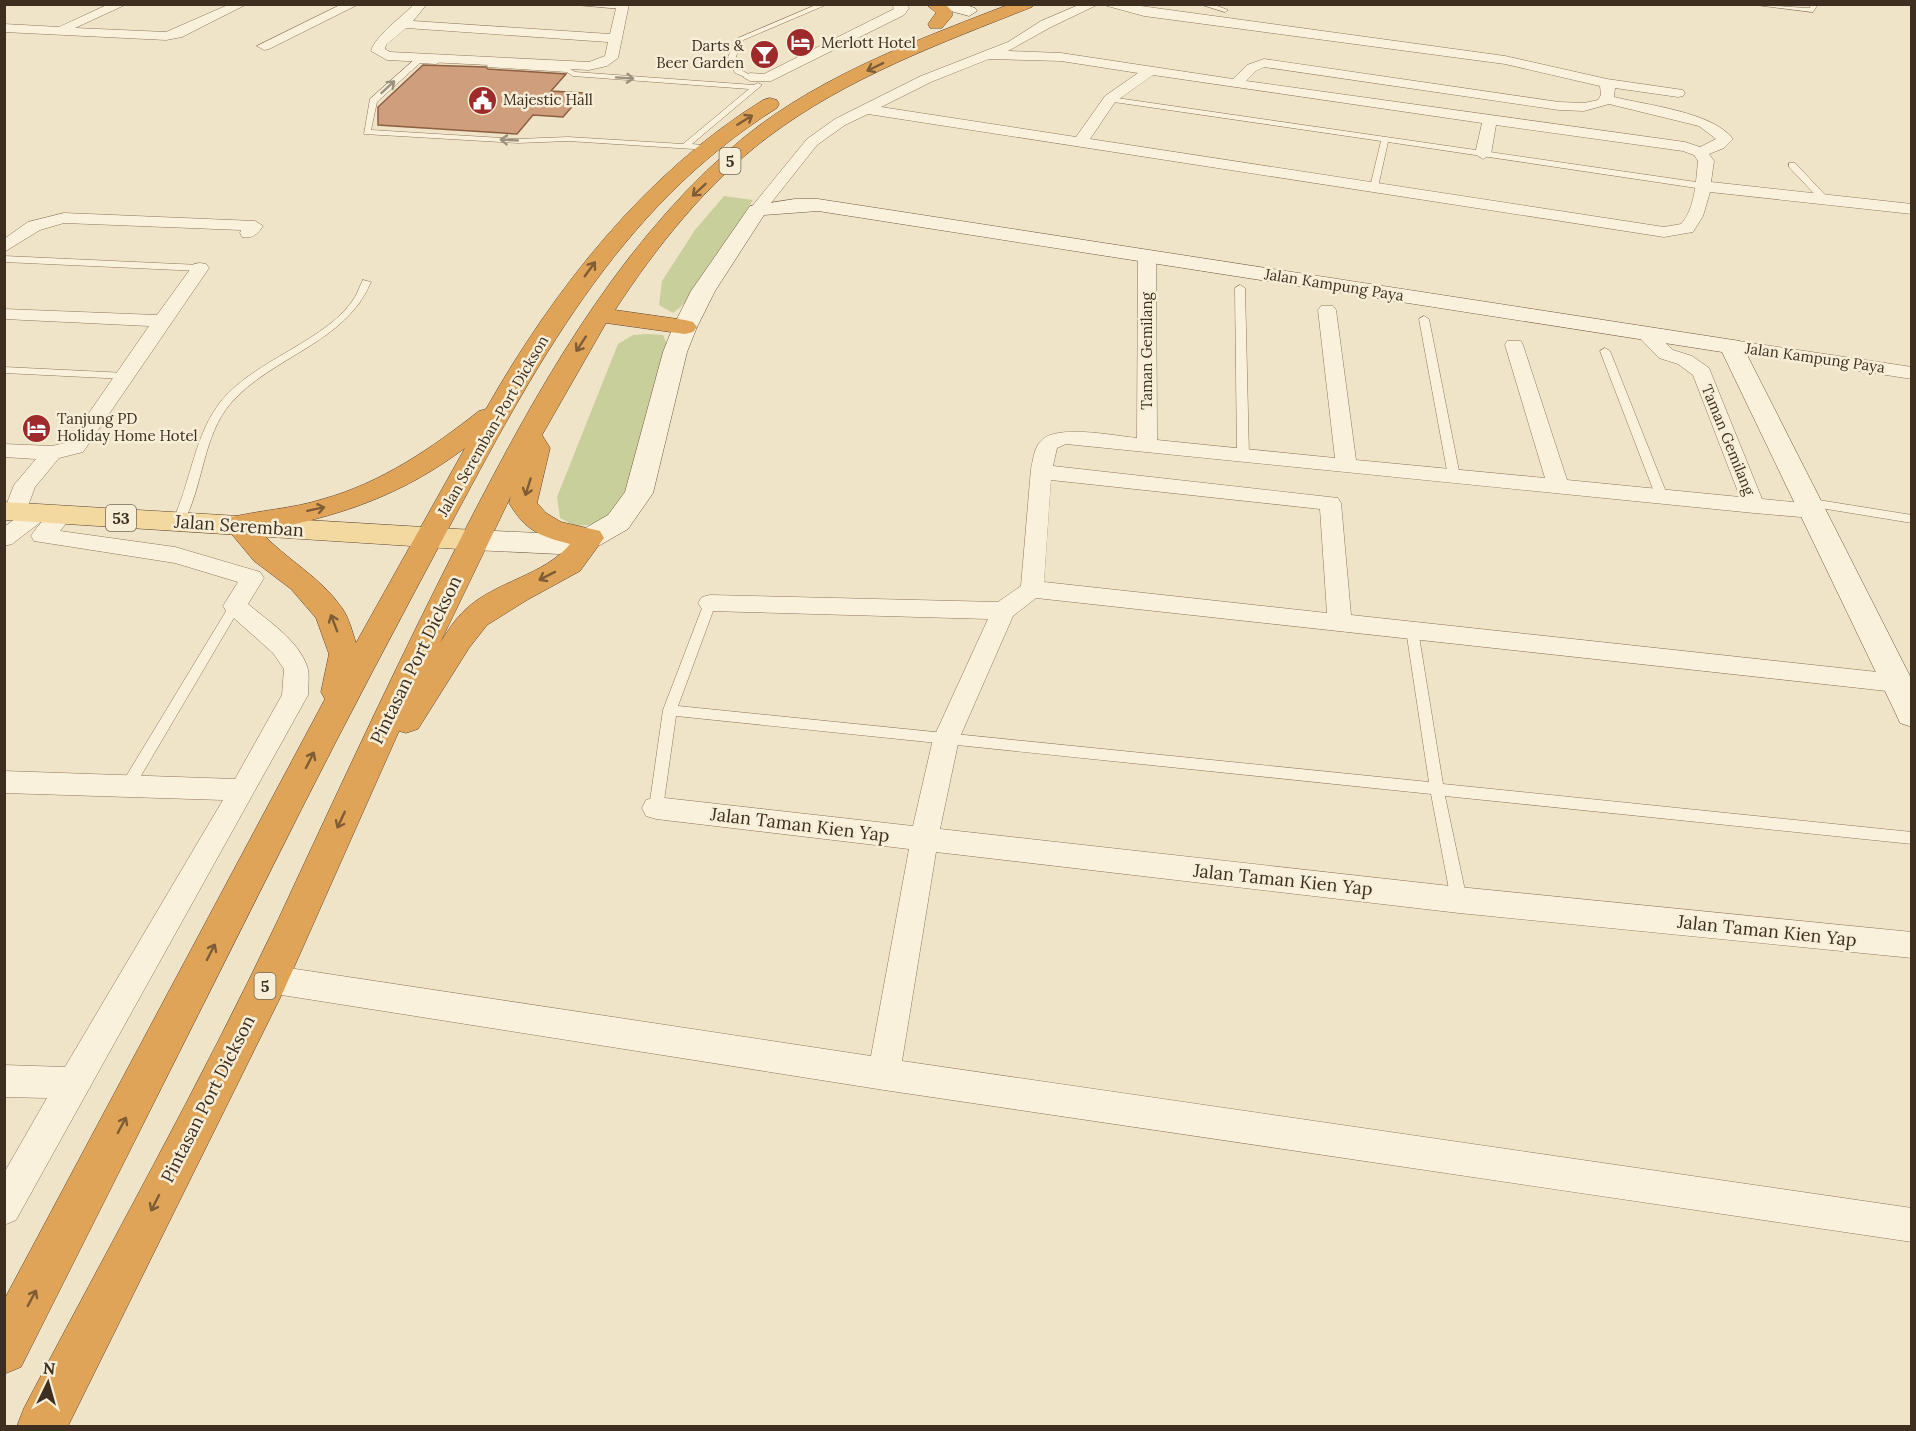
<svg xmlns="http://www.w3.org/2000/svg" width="1916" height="1431" font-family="Lora,serif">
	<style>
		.green { fill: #c9cf9b }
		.building { fill: #cf9f7d; stroke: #8d5f41; stroke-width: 1.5 }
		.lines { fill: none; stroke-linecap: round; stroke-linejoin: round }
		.lane-casing { stroke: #8d765c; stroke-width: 1 }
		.street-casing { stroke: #8d765c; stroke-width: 1 }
		.secondary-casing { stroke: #6f573f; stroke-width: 1 }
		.primary-casing { stroke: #5b4430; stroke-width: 1 }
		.highway-casing { stroke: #5b4430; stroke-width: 1 }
		.lane { fill: #faf1dc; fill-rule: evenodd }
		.street { fill: #faf1dc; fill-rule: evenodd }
		.secondary { fill: #faf1dc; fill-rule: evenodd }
		.primary { fill: #f3d9a0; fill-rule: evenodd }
		.highway { fill: #e0a458; fill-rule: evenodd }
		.oneway { stroke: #7e5d36 }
		.oneway2 { stroke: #9c907e }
		.labels { text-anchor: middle; stroke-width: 5; stroke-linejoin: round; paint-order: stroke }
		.far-poi-label { font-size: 15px; fill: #3d2e20; stroke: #f7eed8; text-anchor: start }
		.far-street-label { font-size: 15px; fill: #3d2e20; stroke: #f7eed8 }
		.shield { fill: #f7eed8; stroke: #756857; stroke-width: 1.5 }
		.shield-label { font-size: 16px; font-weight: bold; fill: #3d2e20 }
		.street-label { font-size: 18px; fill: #3d2e20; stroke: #f7eed8 }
	</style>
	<rect width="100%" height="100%" fill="#f0e4c8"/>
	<path class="green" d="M 724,196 L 753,200 L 691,298 L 673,313 L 659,305 L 662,281 L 695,230 Z
		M 648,334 L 663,335 L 669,349 L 625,501 L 602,524 L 575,526 L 560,518 L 557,497 L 618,344 L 633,335 Z"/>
	<path class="building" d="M 423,65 L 486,67 L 488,69 L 566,74 L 551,91 L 584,93 L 563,117 L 533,115 L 517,134 L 378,125 L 378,107 Z"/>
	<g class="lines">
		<defs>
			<path id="lane" d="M 565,4 L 614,4 L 626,7 L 623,9 Z
				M 818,4 L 828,4 L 741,41 L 736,57 L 741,70 L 754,77 L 750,79 L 735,73 L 728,57 L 736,39 Z
				M 1199,4 L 1212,4 L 1228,10 L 1225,12 Z
				M 1748,4 L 1806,8 L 1810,8 L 1811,4 L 1818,4 L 1813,12 Z
				M 415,59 L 436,60 L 440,62 L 436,64 L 420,63 L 377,102 L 371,130 L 518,139 L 568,137 L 683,144 L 749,89 L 573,76 L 567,72 L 488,67 L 487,65 L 491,63 L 569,68 L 575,72 L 754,85 L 758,83 L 762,85 L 692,144 L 712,146 L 712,150 L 709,150 L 568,141 L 518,143 L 364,134 L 370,99 Z
				M 1110,97 L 1703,183 L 1707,186 L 1703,189 L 1388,142 L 1378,187 L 1374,190 L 1370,187 L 1381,141 L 1107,101 L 1106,99 Z
				M 1789,163 L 1795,163 L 1828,198 L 1828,202 L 1822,202 L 1789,167 Z
				M 4,256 L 200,265 L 205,268 L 200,271 L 4,262 Z
				M 363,280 L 371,282 C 346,343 272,356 231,403 C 202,436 204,487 182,525 L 174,525 L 172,522 C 191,483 194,434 222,400 C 256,359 329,340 355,297 C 358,292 360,285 363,280 Z
				M 1240,285 L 1245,288 L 1249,456 L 1243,459 L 1237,456 L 1235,288 Z
				M 1424,316 L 1429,319 L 1460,476 L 1454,480 L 1448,476 L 1419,319 Z
				M 1605,348 L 1610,351 L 1668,497 L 1666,500 L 1662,501 L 1656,497 L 1600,351 Z
				M 4,367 L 126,373 L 131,376 L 126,379 L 4,373 Z
				M 1806,498 L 1912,515 L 1912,523 L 1802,505 L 1802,499 Z
				M 710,599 L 716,603 L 678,706 L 1429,782 L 1406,630 L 1412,625 L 1418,630 L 1443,784 L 1912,832 L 1912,844 L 1445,796 L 1467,900 L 1464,905 L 1459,907 L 1454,905 L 1451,900 L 1431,794 L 676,716 L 663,808 L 661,812 L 656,814 L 651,812 L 649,808 L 663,710 L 704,603 Z
				M 235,602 L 241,606 L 132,791 L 127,793 L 122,791 L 120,787 L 122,783 L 231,603 Z"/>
			<path id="street" d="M 109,4 L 127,4 L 75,28 L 166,32 L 230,4 L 247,4 L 182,37 L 166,40 L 4,32 L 4,24 L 59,27 Z
				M 342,4 L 359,4 L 269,49 L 264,50 L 257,46 Z
				M 414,4 L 427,4 L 413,21 L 610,34 L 617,4 L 629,4 L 618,58 L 607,66 L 589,70 L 387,60 L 371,51 C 375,36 402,17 414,4 ZM 406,28 L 608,42 L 605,56 L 589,62 L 390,52 L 385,49 L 386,45 Z
				M 892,4 L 906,4 L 909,8 L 904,15 L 771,81 L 750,81 L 743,77 L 750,73 L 764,74 L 894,9 Z
				M 1081,4 L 1099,4 L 1051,27 L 1008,51 L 1061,53 L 1233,79 L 1247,65 L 1264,59 L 1559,102 L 1584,103 L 1598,100 L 1601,95 L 1600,86 L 1505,64 L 1144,16 L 1100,4 L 1126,4 L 1505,56 L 1607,79 L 1683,90 L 1685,93 L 1683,96 L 1678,97 L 1615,88 L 1614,97 C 1646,105 1713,112 1733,139 L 1724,148 L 1709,154 L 1714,161 L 1711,182 L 1912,204 L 1912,214 L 1710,192 L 1703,216 L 1693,232 L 1664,237 L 868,114 L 845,125 L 817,145 L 763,213 L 751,213 L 749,210 L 807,139 L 835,119 L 921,76 L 1008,42 L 1041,21 ZM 989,59 L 1061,61 L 1138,73 L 1105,96 L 1076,137 L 881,107 L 931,82 ZM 1264,67 L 1559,110 L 1584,111 L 1609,104 L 1699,126 L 1716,139 L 1700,147 L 1685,142 L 1246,81 L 1256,71 ZM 1153,75 L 1482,123 L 1475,154 L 1483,159 L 1491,154 L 1496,125 L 1683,151 L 1694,155 L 1698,161 C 1696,181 1695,209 1681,224 L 1664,227 L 1090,139 L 1115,102 Z
				M 64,213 L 255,221 L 263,226 C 258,234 252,239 242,237 L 240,233 L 241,230 L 64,223 L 40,230 L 4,252 L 4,239 L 28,222 Z
				M 1147,251 L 1153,252 L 1156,256 L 1157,440 L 1335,458 L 1318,310 L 1321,306 L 1333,306 L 1336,310 L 1356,460 L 1545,478 L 1505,345 L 1507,341 L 1521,341 L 1523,345 L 1567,480 L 1740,497 L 1693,375 L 1678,364 L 1659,358 L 1636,334 L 1638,330 L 1652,330 L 1673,350 L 1692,356 L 1709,368 L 1762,499 L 1812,504 L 1820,506 L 1823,511 L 1820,516 L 1812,518 L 1754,513 L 1066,444 L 1057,448 L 1053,466 L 1338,498 L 1341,503 L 1351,615 L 1896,674 L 1905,676 L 1908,683 L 1905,690 L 1896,692 L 1036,598 L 1013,616 L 959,739 L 940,829 L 1459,887 L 1912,932 L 1912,958 L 1459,913 L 936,852 L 902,1061 L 1912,1208 L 1912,1242 L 884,1090 L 269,993 L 258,989 L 254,979 L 258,969 L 269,965 L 871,1056 L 909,849 L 656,819 L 646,816 L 642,808 L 646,800 L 656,797 L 913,826 L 933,739 L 988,619 L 710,611 L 702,609 L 698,603 L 702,597 L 710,595 L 998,602 L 1021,586 L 1031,469 C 1033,460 1034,449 1040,442 C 1054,423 1115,436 1137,438 L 1138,256 L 1141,252 ZM 1051,480 L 1320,509 L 1327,613 L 1044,582 Z
				M 200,263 L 206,264 L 209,268 L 83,452 L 59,458 L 35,487 L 26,511 L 38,506 L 46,508 L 49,513 L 46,518 L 12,544 L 4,546 L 4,527 L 15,519 L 7,517 L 4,511 L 14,485 L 36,459 L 4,457 L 4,444 L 52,446 L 69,442 L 149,326 L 4,319 L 4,309 L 157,315 L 194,264 Z
				M 1731,340 L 1912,367 L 1912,379 L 1724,350 L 1722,346 L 1724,342 Z
				M 62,508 L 70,510 L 73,515 L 60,531 L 175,547 L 260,572 L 264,578 L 248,604 C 268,621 298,640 307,666 C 310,674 308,686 308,695 L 16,1220 L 4,1225 L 4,1173 L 47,1098 L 4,1097 L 4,1065 L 65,1067 L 223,800 L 4,793 L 4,771 L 235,779 L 282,695 L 284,669 L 273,653 L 227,612 L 223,606 L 238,582 L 175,563 L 34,541 L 31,536 C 38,525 50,511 62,508 Z"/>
			<path id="secondary" d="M 934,4 L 963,4 L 975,8 L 977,11 L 969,16 L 936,7 Z
				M 795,199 L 818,199 L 1740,341 L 1912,680 L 1912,727 L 1900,723 L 1896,714 L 1722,352 L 818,211 L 764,215 L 715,291 L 697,327 L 687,352 L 653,493 L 628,529 L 600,545 L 559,554 L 474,550 L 464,547 L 460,540 L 464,533 L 474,530 L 559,534 L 582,530 L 608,515 L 625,492 L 663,352 L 673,327 L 691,291 L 750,206 Z"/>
			<path id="primary" d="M 4,502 L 474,530 L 484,533 L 488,540 L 484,547 L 474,550 L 4,520 Z"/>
			<path id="highway" d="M 926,4 L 945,4 L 952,11 L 952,16 L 942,28 L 930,28 L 928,24 L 936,13 Z
				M 1010,4 L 1034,4 L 1032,7 C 941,43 846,78 768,137 C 707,183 656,247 615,310 L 685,320 L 693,322 L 697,327 L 693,332 L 685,334 L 606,323 L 542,435 L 550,448 L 537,503 L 546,513 L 561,522 L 600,531 L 604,538 L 580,571 L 527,600 L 487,625 L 469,648 L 418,729 L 406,733 L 399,731 L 283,992 L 68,1426 L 17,1426 L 24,1408 C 109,1246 199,1086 278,920 C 339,789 400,657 466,528 C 536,392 612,254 728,151 C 807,80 912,42 1010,4 ZM 511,496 L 509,503 C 526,531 539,536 570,544 C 544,576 495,581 465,610 C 455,619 447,632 440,643 Z
				M 770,98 L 777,100 L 779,104 L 777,108 C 616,209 534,369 447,531 C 398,623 349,715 302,808 C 208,994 115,1181 21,1367 L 4,1374 L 4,1300 L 325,699 L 321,692 L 329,654 L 316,618 L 291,589 L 254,561 L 224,525 L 228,518 C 259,510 292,509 323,499 C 381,483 432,448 479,411 L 486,409 C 554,289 645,173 763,100 ZM 465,448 L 356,643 C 352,631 349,618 342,608 C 320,576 285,559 260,531 C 338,517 401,496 465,448 Z"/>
		</defs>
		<use href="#lane" class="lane-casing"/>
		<use href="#street" class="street-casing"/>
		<use href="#secondary" class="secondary-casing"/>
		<use href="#primary" class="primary-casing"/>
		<use href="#highway" class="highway-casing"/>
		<use href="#lane" class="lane"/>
		<use href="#street" class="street"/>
		<use href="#secondary" class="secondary"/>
		<use href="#primary" class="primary"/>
		<use href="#highway" class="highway"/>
	</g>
	<defs><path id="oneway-shaft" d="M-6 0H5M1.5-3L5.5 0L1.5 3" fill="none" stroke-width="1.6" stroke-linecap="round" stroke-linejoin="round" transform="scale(1.5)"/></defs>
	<g class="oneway">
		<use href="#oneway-shaft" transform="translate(875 67) rotate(154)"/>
		<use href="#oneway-shaft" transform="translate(745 120) rotate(-32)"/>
		<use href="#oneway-shaft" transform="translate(699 190) rotate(137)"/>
		<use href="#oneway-shaft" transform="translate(590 269) rotate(-54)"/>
		<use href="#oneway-shaft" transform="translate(581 344) rotate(123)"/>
		<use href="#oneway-shaft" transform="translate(528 487) rotate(107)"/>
		<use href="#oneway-shaft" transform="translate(316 509) rotate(-12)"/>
		<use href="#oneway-shaft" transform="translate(547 576) rotate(153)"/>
		<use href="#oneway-shaft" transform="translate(334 623) rotate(-111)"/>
		<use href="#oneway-shaft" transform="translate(310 760) rotate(-63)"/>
		<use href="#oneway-shaft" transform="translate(341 820) rotate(115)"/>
		<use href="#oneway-shaft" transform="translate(211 952) rotate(-63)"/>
		<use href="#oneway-shaft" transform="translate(122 1125) rotate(-62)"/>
		<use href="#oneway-shaft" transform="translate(155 1203) rotate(117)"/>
		<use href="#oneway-shaft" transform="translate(32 1298) rotate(-62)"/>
	</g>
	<g class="oneway2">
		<use href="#oneway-shaft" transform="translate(625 78) rotate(4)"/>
		<use href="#oneway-shaft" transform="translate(388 87) rotate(-42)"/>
		<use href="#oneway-shaft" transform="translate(509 140) rotate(-177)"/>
	</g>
	<defs>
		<symbol id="hotel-disc" viewBox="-11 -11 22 22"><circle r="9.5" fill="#9e2a2b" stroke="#f7eed8"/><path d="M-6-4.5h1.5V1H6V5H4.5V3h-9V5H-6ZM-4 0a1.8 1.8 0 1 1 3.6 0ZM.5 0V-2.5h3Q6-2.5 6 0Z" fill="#fff"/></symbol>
		<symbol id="bar-disc" viewBox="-11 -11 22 22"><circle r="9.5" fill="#9e2a2b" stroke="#f7eed8"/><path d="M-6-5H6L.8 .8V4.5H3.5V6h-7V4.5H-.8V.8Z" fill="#fff"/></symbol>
		<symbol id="civic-disc" viewBox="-11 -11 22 22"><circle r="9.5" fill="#9e2a2b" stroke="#f7eed8"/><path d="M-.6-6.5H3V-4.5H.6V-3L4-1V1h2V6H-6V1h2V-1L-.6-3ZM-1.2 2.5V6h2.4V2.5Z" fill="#fff"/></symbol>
	</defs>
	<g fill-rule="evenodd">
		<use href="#hotel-disc" x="784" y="26" width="33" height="33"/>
		<use href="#bar-disc" x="748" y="38" width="33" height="33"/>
		<use href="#civic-disc" x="466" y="84" width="33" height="33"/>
		<use href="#hotel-disc" x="20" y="412" width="33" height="33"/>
	</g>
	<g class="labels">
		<g class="far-poi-label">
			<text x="821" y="48">Merlott Hotel</text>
			<text x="744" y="51" text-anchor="end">Darts &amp;<tspan x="744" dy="17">Beer Garden</tspan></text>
			<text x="503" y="105">Majestic Hall</text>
			<text x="57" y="424">Tanjung PD<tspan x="57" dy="17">Holiday Home Hotel</tspan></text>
		</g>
		<g class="far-street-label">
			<text transform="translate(1334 285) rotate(9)" y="5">Jalan Kampung Paya</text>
			<text transform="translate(1147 351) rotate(-90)" y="5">Taman Gemilang</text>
			<text transform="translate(1815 358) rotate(8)" y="5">Jalan Kampung Paya</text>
			<text transform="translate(493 426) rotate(-60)" y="5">Jalan Seremban-Port Dickson</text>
			<text transform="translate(1728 440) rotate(68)" y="5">Taman Gemilang</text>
		</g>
		<g class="shield">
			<rect x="719.5" y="148" width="21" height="26" rx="4.5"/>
			<rect x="106" y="505" width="30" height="26" rx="4.5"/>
			<rect x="254.5" y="973" width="21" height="26" rx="4.5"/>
		</g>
		<g class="shield-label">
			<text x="730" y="167">5</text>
			<text x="121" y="524">53</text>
			<text x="265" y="992">5</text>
		</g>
		<g class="street-label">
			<text transform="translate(239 526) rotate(4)" y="6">Jalan Seremban</text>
			<text transform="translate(416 660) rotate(-64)" y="6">Pintasan Port Dickson</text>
			<text transform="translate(800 825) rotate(7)" y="6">Jalan Taman Kien Yap</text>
			<text transform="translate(1283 880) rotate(6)" y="6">Jalan Taman Kien Yap</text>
			<text transform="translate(1767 931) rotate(6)" y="6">Jalan Taman Kien Yap</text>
			<text transform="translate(208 1099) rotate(-63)" y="6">Pintasan Port Dickson</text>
		</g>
	</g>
	<rect width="1916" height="1431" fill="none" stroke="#3d2e20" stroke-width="12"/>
	<g transform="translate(48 1383) rotate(5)" stroke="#f7eed8" stroke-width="4.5" paint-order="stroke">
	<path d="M0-4.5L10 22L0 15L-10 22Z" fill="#3d2e20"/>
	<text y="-9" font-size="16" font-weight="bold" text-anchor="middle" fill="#3d2e20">N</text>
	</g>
</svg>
